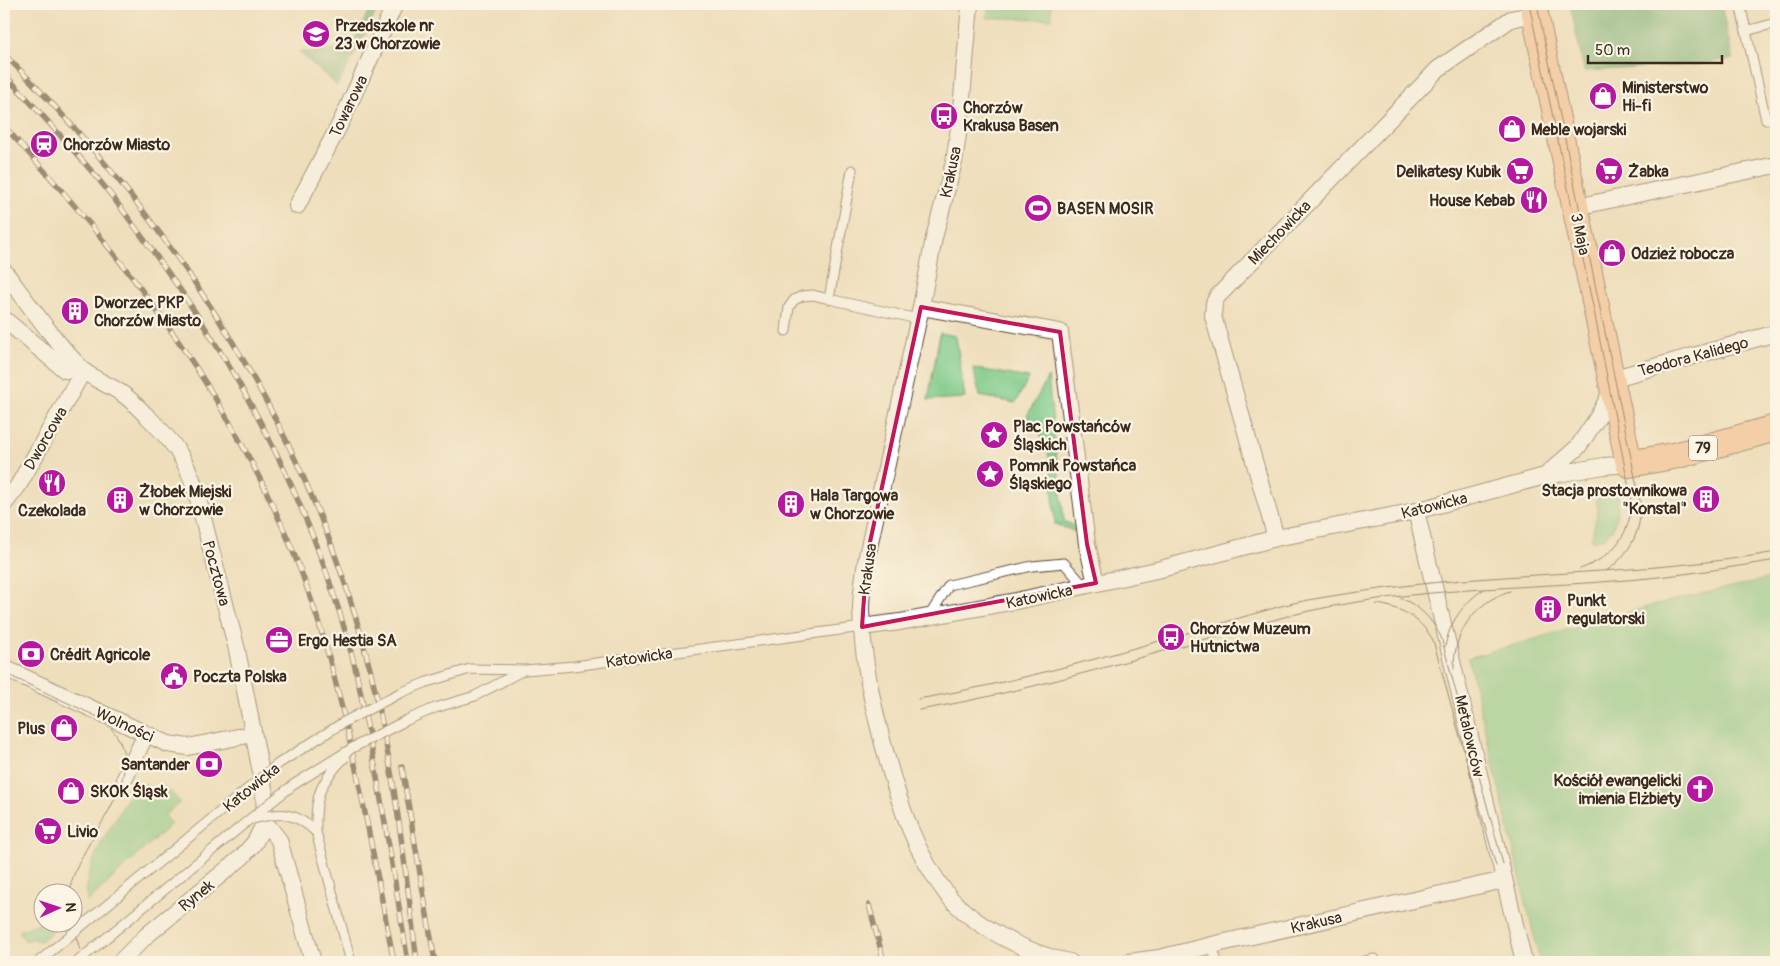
<svg xmlns="http://www.w3.org/2000/svg" width="1780" height="966" font-family="Pangolin,sans-serif">
	<style>
		.green { fill: #7dc987; stroke: #5c7a52 }
		.forest { fill: #66ad74; stroke: #506c49 }
		.lines { fill: none; stroke-linecap: round; stroke-linejoin: round }
		.lane-casing { stroke: #564536; stroke-width: 11 }
		.street-casing { stroke: #564536; stroke-width: 18 }
		.primary-casing { stroke: #564536; stroke-width: 28 }
		.lane { stroke: #fff; stroke-width: 9 }
		.street { stroke: #fff; stroke-width: 16 }
		.primary { stroke: #fbbb8d; stroke-width: 26 }
		.tram { stroke: #3b2a1e; stroke-width: 1 }
		.rail-casing { stroke: #3b2a1e; stroke-width: 5.5 }
		.rail { stroke: #fcf5e5; stroke-width: 4; stroke-dasharray: 11; stroke-linecap: butt }
		.lane-bridge-casing { stroke: #564536; stroke-width: 11; stroke-linecap: butt }
		.lane-bridge { stroke: #fff; stroke-width: 9 }
		.marked { fill: none; stroke: #c2185b; stroke-width: 4; stroke-linejoin: round }
		.labels { text-anchor: middle; stroke-width: 4.5; stroke-linejoin: round; paint-order: stroke }
		.shield { fill: #fcf5e5; stroke: #75675a; stroke-width: 1 }
		.shield-label { font-size: 15px; font-weight: bold; fill: #3b2a1e }
		.poi-label { font-size: 16px; font-weight: bold; fill: #3b2a1e; stroke: #fcf5e5; text-anchor: start }
		.street-label { font-size: 16px; fill: #3b2a1e; stroke: #fcf5e5 }
	</style>
	<rect width="100%" height="100%" fill="#fcf5e5"/>
	<filter id="ink" filterUnits="userSpaceOnUse"><feTurbulence type="fractalNoise" baseFrequency=".02" numOctaves="2"/><feDisplacementMap in="SourceGraphic" scale="10" xChannelSelector="R" yChannelSelector="G"/><feConvolveMatrix kernelMatrix="1 2 1 2 8 2 1 2 1" color-interpolation-filters="sRGB"/></filter>
	<filter id="wash" filterUnits="userSpaceOnUse"><feTurbulence type="fractalNoise" baseFrequency=".0096" numOctaves="4" result="noise"/><feDisplacementMap in="SourceGraphic" scale="20" xChannelSelector="R" yChannelSelector="G"/><feGaussianBlur stdDeviation="1.12" result="paint"/><feColorMatrix in="noise" values="0 0 0 0 0 0 0 0 0 0 0 0 0 0 0 0 0 1.4 0 .05"/><feComposite in="paint" operator="in"/></filter>
	<g filter="url(#wash)">
		<rect width="100%" height="100%" fill="#eedebc"/>
		<path class="green" d="M 988,4 L 1051,4 L 1052,19 L 987,18 Z
			M 940,333 L 956,336 L 965,398 L 928,400 Z
			M 973,368 L 1029,378 L 1015,403 L 980,396 Z
			M 1048,377 L 1057,461 L 1050,460 C 1046,443 1039,430 1027,416 Z
			M 1058,466 L 1064,521 L 1079,528 L 1079,533 L 1055,524 L 1051,467 Z
			M 1615,493 L 1618,494 C 1618,515 1617,539 1591,541 L 1598,509 L 1596,499 Z
			M 1776,577 L 1776,962 L 1540,962 L 1468,658 L 1661,603 Z
			M 147,784 L 147,787 L 155,790 L 157,784 L 169,790 L 180,802 L 164,816 L 171,824 L 87,902 C 82,861 114,826 131,791 L 137,786 Z
			M 42,922 L 42,924 L 58,924 L 60,925 L 41,941 L 33,939 L 25,941 L 19,931 Z"/>
		<path class="forest" d="M 371,4 L 379,4 L 371,23 L 337,86 L 299,52 C 311,51 340,53 349,45 C 359,37 366,15 371,4 Z
			M 1574,4 L 1721,4 L 1733,59 L 1694,65 L 1584,71 L 1570,5 Z"/>
	</g>
	<g filter="url(#ink)">
		<g class="lines">
			<defs>
				<path id="lane" d="M 1740,4 L 1766,120 L 1776,118
					M 1746,31 L 1776,23
					M 829,299 L 852,170
					M 786,331 L 789,307 L 794,300 L 802,296 L 813,295 L 829,299 L 918,319
					M 929,616 L 949,585 L 1032,566 L 1064,563 L 1084,586
					M 400,693 L 427,682 L 470,669 L 525,670 L 574,666 L 862,627
					M 407,720 L 435,708 L 475,696 L 522,671
					M 316,832 L 351,962
					M 1212,945 L 1217,962
					M 1361,962 L 1375,959"/>
				<path id="street" d="M 970,4 L 960,121 L 954,162 L 934,238 L 921,307 L 867,556 C 864,574 861,591 861,609 C 862,661 874,712 888,762 C 901,808 916,854 946,893 C 971,925 1030,955 1070,962
					M 297,206 L 341,122 L 395,4
					M 1576,207 L 1776,165
					M 4,271 C 28,303 54,341 82,369 C 90,378 110,385 121,393 C 131,399 138,408 147,416 C 172,441 185,456 196,491 L 237,650 L 264,788 L 265,822 L 255,842 L 242,857 L 146,936 L 120,962
					M 921,307 L 1060,332 L 1087,544 L 1096,583
					M 4,319 L 65,370 L 83,371
					M 1611,379 L 1776,333
					M 1545,476 L 1578,447 L 1598,417 L 1613,388
					M 4,504 L 18,486 L 83,371
					M 1416,511 L 1524,962
					M 1276,538 L 1213,316 L 1214,303 L 1217,297 L 1438,69 L 1511,19 L 1535,14
					M 862,627 L 900,622 L 1016,601 L 1161,569 L 1276,538 L 1416,511 L 1545,476 L 1604,466 L 1629,464
					M 4,668 L 168,744 L 188,747 L 253,734
					M 125,778 L 146,734
					M 265,822 L 279,840 L 313,962
					M 1128,962 L 1159,958 L 1212,945 L 1504,880"/>
				<path id="primary" d="M 1533,4 L 1629,464 L 1678,455 L 1776,428"/>
			</defs>
			<use href="#lane" class="lane-casing"/>
			<use href="#street" class="street-casing"/>
			<use href="#primary" class="primary-casing"/>
			<use href="#lane" class="lane"/>
			<use href="#street" class="street"/>
			<use href="#primary" class="primary"/>
			<path class="tram" d="M 1529,4 L 1594,311 L 1631,498 C 1633,533 1612,558 1580,569
				M 1537,4 L 1640,501 C 1643,529 1630,555 1606,571
				M 1400,598 C 1419,605 1432,619 1441,637 L 1503,864
				M 1376,604 C 1401,607 1420,618 1433,640 L 1496,866
				M 1445,647 C 1449,623 1463,603 1484,589
				M 1454,669 C 1453,632 1475,602 1510,591
				M 4,673 L 102,719 C 165,774 76,835 69,894
				M 918,699 C 1042,678 1164,639 1285,605 C 1319,597 1352,593 1387,588 C 1516,571 1647,575 1776,552
				M 919,710 C 1044,689 1166,649 1288,616 C 1395,589 1506,589 1615,581 C 1669,577 1723,569 1776,560
				M 72,924 L 84,962"/>
			<defs>
				<path id="rail" d="M 4,54 C 177,225 313,436 371,673 C 394,768 405,865 417,962
					M 4,74 C 35,107 65,140 94,174 C 112,195 127,216 143,238 C 236,362 311,501 351,652 C 358,676 362,701 367,725 C 383,804 395,883 408,962
					M 4,126 C 143,276 268,445 325,643 C 355,748 373,856 394,962
					M 402,767 L 435,962
					M 869,905 L 884,962"/>
			</defs>
			<use href="#rail" class="rail-casing"/>
			<use href="#rail" class="rail"/>
			<defs>
				<path id="lane-bridge" d="M 253,819 C 281,812 294,811 316,832
					M 316,832 C 315,796 319,783 345,757
					M 38,962 L 278,764 L 344,722 L 400,693
					M 77,962 L 250,819 L 293,785 L 354,747 L 407,720"/>
			</defs>
			<use href="#lane-bridge" class="lane-bridge-casing"/>
			<use href="#lane-bridge" class="lane-bridge"/>
		</g>
	</g>
	<path d="M0 0H1780V966H0ZM 921,307 L 1060,332 L 1087,544 L 1096,583 L 862,627 L 867,556 Z" fill="#eedebc" fill-opacity=".55" fill-rule="evenodd"/>
	<path class="marked" d="M 921,307 L 1060,332 L 1087,544 L 1096,583 L 862,627 L 867,556 Z"/>
	<defs>
		<symbol id="school-disc" viewBox="-11 -11 22 22"><circle r="9.5" fill="#b5179e" stroke="#fcf5e5"/><path d="M0-5L7-2L0 1L-7-2ZM-4 1L0 2.5L4 1V4Q0 6-4 4Z" fill="#fff"/></symbol>
		<symbol id="shop-disc" viewBox="-11 -11 22 22"><circle r="9.5" fill="#b5179e" stroke="#fcf5e5"/><path d="M-5-2.5h2.3a2.7 3.5 0 0 1 5.4 0H5L5.5 6h-11ZM-1.5-2.5h3a1.5 2.3 0 0 0-3 0Z" fill="#fff"/></symbol>
		<symbol id="bus-disc" viewBox="-11 -11 22 22"><circle r="9.5" fill="#b5179e" stroke="#fcf5e5"/><path d="M-5-6H5V4H4V6H2V4H-2V6H-4V4H-5ZM-3.5-4V0h7V-4ZM-3.5 1.2v1.5H-2V1.2ZM2 1.2v1.5H3.5V1.2Z" fill="#fff"/></symbol>
		<symbol id="station-disc" viewBox="-11 -11 22 22"><circle r="9.5" fill="#b5179e" stroke="#fcf5e5"/><path d="M-3-6H3Q5-6 5-4V2Q5 4 3 4L4.5 6H3L1.5 4h-3L-3 6H-4.5L-3 4Q-5 4-5 2V-4Q-5-6-3-6ZM-3.5-4v3h7v-3ZM-3.5 1v1.5H-2V1ZM2 1v1.5H3.5V1Z" fill="#fff"/></symbol>
		<symbol id="supermarket-disc" viewBox="-11 -11 22 22"><circle r="9.5" fill="#b5179e" stroke="#fcf5e5"/><path d="M-6-5.5h2.5l.6 2H6L4.5 2H-2.5L-4.4-4H-6ZM-1.5 3.2a1.3 1.3 0 1 0 .1 0ZM3 3.2a1.3 1.3 0 1 0 .1 0Z" fill="#fff"/></symbol>
		<symbol id="restaurant-disc" viewBox="-11 -11 22 22"><circle r="9.5" fill="#b5179e" stroke="#fcf5e5"/><path d="M-5-6h1v4h1v-4h1v4h1v-4h1v5L-1.5 .5V6h-2V.5L-5-1ZM5-6V6H3V1.5H1.5Q1.5-4 5-6Z" fill="#fff"/></symbol>
		<symbol id="stadium-disc" viewBox="-11 -11 22 22"><circle r="9.5" fill="#b5179e" stroke="#fcf5e5"/><path d="M0-5a6.5 5 0 1 0 0 10a6.5 5 0 1 0 0-10ZM-3.5-1.8h7v3.6h-7Z" fill="#fff"/></symbol>
		<symbol id="building-disc" viewBox="-11 -11 22 22"><circle r="9.5" fill="#b5179e" stroke="#fcf5e5"/><path d="M-4-6H4V6H1V3H-1V6H-4ZM-2.5-4.3h1.7v1.8h-1.7ZM.8-4.3h1.7v1.8H.8ZM-2.5-1h1.7V.8h-1.7ZM.8-1h1.7V.8H.8Z" fill="#fff"/></symbol>
		<symbol id="sight-disc" viewBox="-11 -11 22 22"><circle r="9.5" fill="#b5179e" stroke="#fcf5e5"/><path d="M0-6L1.8-2.2L6-1.7L2.9 1.2L3.7 5.4L0 3.3L-3.7 5.4L-2.9 1.2L-6-1.7L-1.8-2.2Z" fill="#fff"/></symbol>
		<symbol id="office-disc" viewBox="-11 -11 22 22"><circle r="9.5" fill="#b5179e" stroke="#fcf5e5"/><path d="M-6-3h4V-5.5h4V-3h4V5H-6ZM-1-4.5V-3h2v-1.5ZM-6 0V1H6V0Z" fill="#fff"/></symbol>
		<symbol id="bank-disc" viewBox="-11 -11 22 22"><circle r="9.5" fill="#b5179e" stroke="#fcf5e5"/><path d="M-6-4H6V4H-6ZM0-2.3a2.3 2.3 0 1 0 0 4.6a2.3 2.3 0 1 0 0-4.6Z" fill="#fff"/></symbol>
		<symbol id="civic-disc" viewBox="-11 -11 22 22"><circle r="9.5" fill="#b5179e" stroke="#fcf5e5"/><path d="M-.6-6.5H3V-4.5H.6V-3L4-1V1h2V6H-6V1h2V-1L-.6-3ZM-1.2 2.5V6h2.4V2.5Z" fill="#fff"/></symbol>
		<symbol id="church-disc" viewBox="-11 -11 22 22"><circle r="9.5" fill="#b5179e" stroke="#fcf5e5"/><path d="M-1.2-6h2.4v3.5h3.3v2.4h-3.3V6h-2.4V-.1h-3.3v-2.4h3.3Z" fill="#fff"/></symbol>
	</defs>
	<g fill-rule="evenodd">
		<use href="#school-disc" x="300" y="18" width="32" height="32"/>
		<use href="#shop-disc" x="1587" y="80" width="32" height="32"/>
		<use href="#bus-disc" x="928" y="100" width="32" height="32"/>
		<use href="#shop-disc" x="1496" y="113" width="32" height="32"/>
		<use href="#station-disc" x="28" y="128" width="32" height="32"/>
		<use href="#supermarket-disc" x="1504" y="155" width="32" height="32"/>
		<use href="#supermarket-disc" x="1593" y="155" width="32" height="32"/>
		<use href="#restaurant-disc" x="1518" y="184" width="32" height="32"/>
		<use href="#stadium-disc" x="1022" y="192" width="32" height="32"/>
		<use href="#shop-disc" x="1596" y="237" width="32" height="32"/>
		<use href="#building-disc" x="59" y="295" width="32" height="32"/>
		<use href="#sight-disc" x="978" y="419" width="32" height="32"/>
		<use href="#sight-disc" x="974" y="458" width="32" height="32"/>
		<use href="#restaurant-disc" x="36" y="467" width="32" height="32"/>
		<use href="#building-disc" x="1690" y="483" width="32" height="32"/>
		<use href="#building-disc" x="104" y="484" width="32" height="32"/>
		<use href="#building-disc" x="775" y="488" width="32" height="32"/>
		<use href="#building-disc" x="1532" y="593" width="32" height="32"/>
		<use href="#bus-disc" x="1155" y="621" width="32" height="32"/>
		<use href="#office-disc" x="263" y="624" width="32" height="32"/>
		<use href="#bank-disc" x="15" y="638" width="32" height="32"/>
		<use href="#civic-disc" x="158" y="660" width="32" height="32"/>
		<use href="#shop-disc" x="48" y="712" width="32" height="32"/>
		<use href="#bank-disc" x="193" y="748" width="32" height="32"/>
		<use href="#church-disc" x="1684" y="773" width="32" height="32"/>
		<use href="#shop-disc" x="55" y="775" width="32" height="32"/>
		<use href="#supermarket-disc" x="32" y="815" width="32" height="32"/>
	</g>
	<g class="labels">
		<rect class="shield" x="1689" y="435.5" width="28" height="25" rx="4"/>
		<g class="shield-label">
			<text x="1703" y="453">79</text>
		</g>
		<g class="poi-label">
			<text x="335" y="31">Przedszkole nr<tspan x="335" dy="18">23 w Chorzowie</tspan></text>
			<text x="1622" y="93">Ministerstwo<tspan x="1622" dy="18">Hi-fi</tspan></text>
			<text x="963" y="113">Chorzów<tspan x="963" dy="18">Krakusa Basen</tspan></text>
			<text x="1531" y="135">Meble wojarski</text>
			<text x="63" y="150">Chorzów Miasto</text>
			<text x="1501" y="177" text-anchor="end">Delikatesy Kubik</text>
			<text x="1628" y="177">Żabka</text>
			<text x="1515" y="206" text-anchor="end">House Kebab</text>
			<text x="1057" y="214">BASEN MOSIR</text>
			<text x="1631" y="259">Odzież robocza</text>
			<text x="94" y="308">Dworzec PKP<tspan x="94" dy="18">Chorzów Miasto</tspan></text>
			<text x="1013" y="432">Plac Powstańców<tspan x="1013" dy="18">Śląskich</tspan></text>
			<text x="1009" y="471">Pomnik Powstańca<tspan x="1009" dy="18">Śląskiego</tspan></text>
			<text x="1687" y="496" text-anchor="end">Stacja prostownikowa<tspan x="1687" dy="18">"Konstal"</tspan></text>
			<text x="139" y="497">Żłobek Miejski<tspan x="139" dy="18">w Chorzowie</tspan></text>
			<text x="810" y="501">Hala Targowa<tspan x="810" dy="18">w Chorzowie</tspan></text>
			<text x="52" y="516" text-anchor="middle">Czekolada</text>
			<text x="1567" y="606">Punkt<tspan x="1567" dy="18">regulatorski</tspan></text>
			<text x="1190" y="634">Chorzów Muzeum<tspan x="1190" dy="18">Hutnictwa</tspan></text>
			<text x="298" y="646">Ergo Hestia SA</text>
			<text x="50" y="660">Crédit Agricole</text>
			<text x="193" y="682">Poczta Polska</text>
			<text x="45" y="734" text-anchor="end">Plus</text>
			<text x="190" y="770" text-anchor="end">Santander</text>
			<text x="1681" y="786" text-anchor="end">Kościół ewangelicki<tspan x="1681" dy="18">imienia Elżbiety</tspan></text>
			<text x="90" y="797">SKOK Śląsk</text>
			<text x="67" y="837">Livio</text>
		</g>
		<g class="street-label">
			<text transform="translate(348 106) rotate(-64)" y="6">Towarowa</text>
			<text transform="translate(950 172) rotate(-78)" y="6">Krakusa</text>
			<text transform="translate(1279 232) rotate(-46)" y="6">Miechowicka</text>
			<text transform="translate(1581 234) rotate(78)" y="6">3 Maja</text>
			<text transform="translate(1693 356) rotate(-15)" y="6">Teodora Kalidego</text>
			<text transform="translate(45 438) rotate(-60)" y="6">Dworcowa</text>
			<text transform="translate(1434 505) rotate(-14)" y="6">Katowicka</text>
			<text transform="translate(867 569) rotate(-82)" y="6">Krakusa</text>
			<text transform="translate(217 573) rotate(75)" y="6">Pocztowa</text>
			<text transform="translate(1039 596) rotate(-12)" y="6">Katowicka</text>
			<text transform="translate(639 657) rotate(-8)" y="6">Katowicka</text>
			<text transform="translate(125 724) rotate(25)" y="6">Wolności</text>
			<text transform="translate(1470 736) rotate(77)" y="6">Metalowców</text>
			<text transform="translate(251 787) rotate(-39)" y="6">Katowicka</text>
			<text transform="translate(196 895) rotate(-39)" y="6">Rynek</text>
			<text transform="translate(1316 922) rotate(-13)" y="6">Krakusa</text>
		</g>
	</g>
	<rect width="1780" height="966" fill="none" stroke="#fcf5e5" stroke-width="20"/>
	<g transform="translate(58 908) rotate(87)"><circle r="24" fill="#fcf5e5" stroke="#afa495"/>
	<path d="M0-4L9 19L0 12L-9 19Z" fill="#b5179e"/>
	<text y="-8" font-size="14" font-weight="bold" text-anchor="middle" fill="#3b2a1e">N</text>
	</g>
	<path d="M1588 55v8h134v-8" fill="none" stroke="#3b2a1e" stroke-width="2.5"/>
	<text x="1595" y="55" font-size="15" fill="#3b2a1e" stroke="#fcf5e5" stroke-width="4" paint-order="stroke">50 m</text>
</svg>
